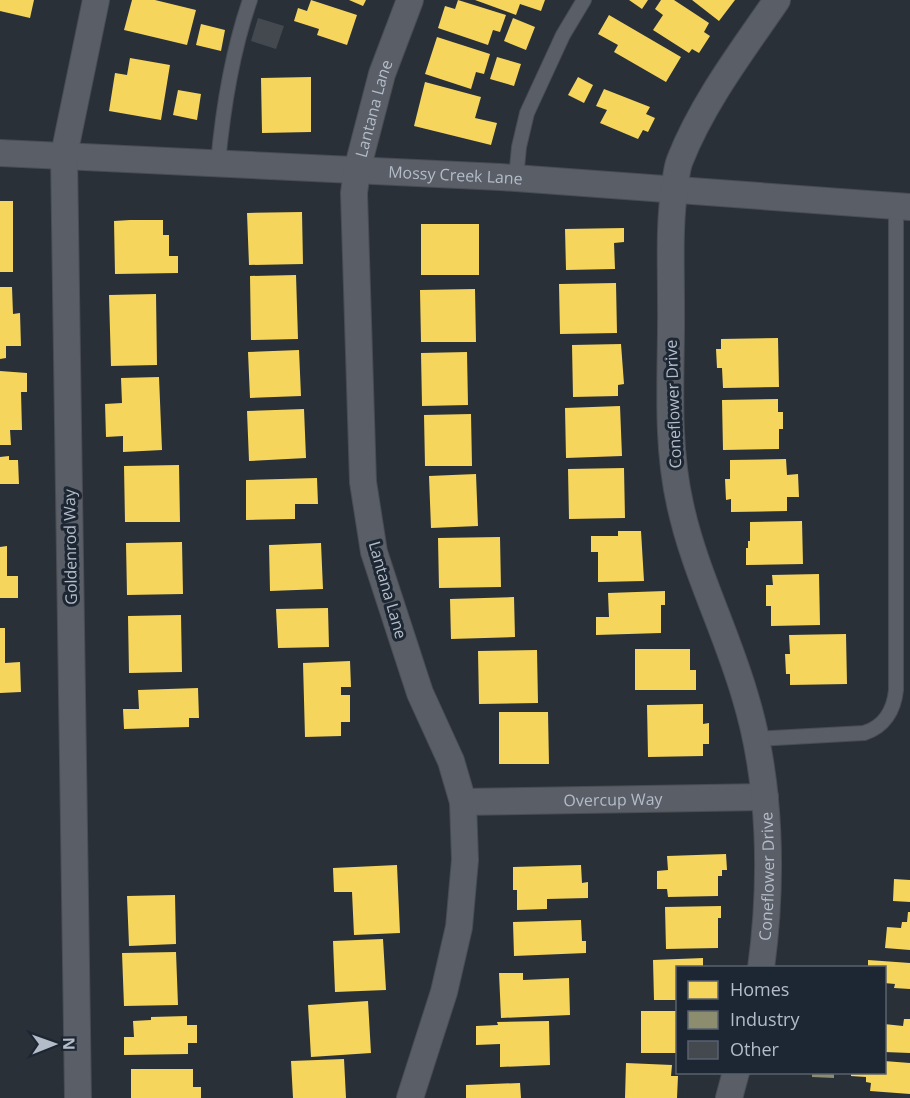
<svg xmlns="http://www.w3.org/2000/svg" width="910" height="1098" font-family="'Open Sans',sans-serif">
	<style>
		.homes { fill: #f6d55c }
		.industry { fill: #8c8c6e }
		.building { fill: #444950 }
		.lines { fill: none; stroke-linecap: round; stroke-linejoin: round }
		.lane-casing { stroke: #484c53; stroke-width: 16 }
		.street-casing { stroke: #484c53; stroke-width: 28 }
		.lane { stroke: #5a5e66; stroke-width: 14 }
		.street { stroke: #5a5e66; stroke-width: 26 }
		.labels { text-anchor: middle; stroke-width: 6; stroke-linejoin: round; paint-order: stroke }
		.street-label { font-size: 16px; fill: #b4bcc9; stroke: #1d2633 }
	</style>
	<rect width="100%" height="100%" fill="#2a3038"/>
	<path class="homes" d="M 0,0 L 34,0 L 30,18 L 0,11 Z
		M 132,0 L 155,0 L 196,10 L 187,45 L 124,30 Z
		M 311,0 L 357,15 L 347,45 L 317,35 L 319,29 L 294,21 L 298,8 L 307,11 Z
		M 349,0 L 366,0 L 363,6 Z
		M 458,0 L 506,15 L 500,32 L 493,30 L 488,45 L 438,28 L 445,6 L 455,9 Z
		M 475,0 L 545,0 L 541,11 L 520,4 L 516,15 Z
		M 629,0 L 648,0 L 642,9 Z
		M 661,0 L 674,0 L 709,23 L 704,32 L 710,36 L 699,53 L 692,49 L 689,53 L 653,30 L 663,15 L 655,9 Z
		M 692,0 L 735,0 L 719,21 Z
		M 609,15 L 681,57 L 666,82 L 614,52 L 618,45 L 598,34 Z
		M 513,18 L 535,27 L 526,50 L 504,41 Z
		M 201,24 L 225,30 L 221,51 L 196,45 Z
		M 437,37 L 490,54 L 484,74 L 476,72 L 471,89 L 425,74 Z
		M 497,57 L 521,64 L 514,86 L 490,79 Z
		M 130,58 L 170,65 L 161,120 L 109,111 L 115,73 L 127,75 Z
		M 311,77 L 311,132 L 262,133 L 261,78 Z
		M 578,77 L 593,85 L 584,103 L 568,95 Z
		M 425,82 L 481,97 L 475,118 L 497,123 L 491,145 L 414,126 Z
		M 604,89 L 650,107 L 646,114 L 655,118 L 648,132 L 643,130 L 638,139 L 600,123 L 607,110 L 596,106 Z
		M 178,90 L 201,94 L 197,120 L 173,115 Z
		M 0,201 L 13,201 L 13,272 L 0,272 Z
		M 302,212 L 303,264 L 249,265 L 247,213 Z
		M 130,220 L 163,220 L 163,235 L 169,235 L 169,256 L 178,256 L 178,273 L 115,274 L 114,221 Z
		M 421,224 L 479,224 L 479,275 L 421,275 Z
		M 624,228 L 624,242 L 614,243 L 615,269 L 566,270 L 565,229 Z
		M 296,275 L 298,339 L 251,340 L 250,276 Z
		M 616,283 L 617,333 L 560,334 L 559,284 Z
		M 0,287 L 12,287 L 13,314 L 20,313 L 21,346 L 6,346 L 6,358 L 0,359 Z
		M 475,289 L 476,342 L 421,342 L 420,290 Z
		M 156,294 L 157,365 L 111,366 L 109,295 Z
		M 778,338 L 779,387 L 723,388 L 722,368 L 717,368 L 716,349 L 721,349 L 721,339 Z
		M 621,344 L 624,384 L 618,385 L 618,396 L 573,397 L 572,345 Z
		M 299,350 L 301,396 L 250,398 L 248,352 Z
		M 467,352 L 468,405 L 422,406 L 421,353 Z
		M 0,371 L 27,373 L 27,392 L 21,392 L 22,430 L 10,430 L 11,445 L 0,445 Z
		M 159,377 L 162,450 L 123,452 L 123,436 L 106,437 L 105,404 L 122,403 L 121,378 Z
		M 778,399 L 778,412 L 783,412 L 783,429 L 779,429 L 779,449 L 723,450 L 722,400 Z
		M 620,406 L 622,456 L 566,458 L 565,408 Z
		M 304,409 L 306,458 L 249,461 L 247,411 Z
		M 471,414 L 472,466 L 425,466 L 424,415 Z
		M 9,456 L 9,460 L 18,460 L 19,484 L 0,484 L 0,457 Z
		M 786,459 L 787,475 L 798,474 L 799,497 L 787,497 L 787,511 L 731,512 L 731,499 L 726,500 L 725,479 L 730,479 L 730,460 Z
		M 179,465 L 180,522 L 125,522 L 124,466 Z
		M 624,468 L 625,518 L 569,519 L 568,469 Z
		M 476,474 L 478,526 L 431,528 L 429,476 Z
		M 317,478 L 318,504 L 295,504 L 295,519 L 246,520 L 246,480 Z
		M 802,521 L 803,564 L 746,565 L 746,548 L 748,548 L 748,541 L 750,541 L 750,522 Z
		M 618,531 L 641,531 L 644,581 L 598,582 L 598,552 L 591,552 L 591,536 L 618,536 Z
		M 500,537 L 501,587 L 439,588 L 438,538 Z
		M 182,542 L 183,594 L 127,595 L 126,543 Z
		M 321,543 L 323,589 L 270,591 L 269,545 Z
		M 7,546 L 7,576 L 18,576 L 18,598 L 0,598 L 0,547 Z
		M 819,574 L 820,625 L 771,626 L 771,606 L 766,606 L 766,585 L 773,585 L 772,575 Z
		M 665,591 L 665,605 L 661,605 L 661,633 L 596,635 L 596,617 L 609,617 L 608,593 Z
		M 514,597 L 515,637 L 451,639 L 450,599 Z
		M 328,608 L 329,647 L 278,648 L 276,609 Z
		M 181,615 L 182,672 L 129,673 L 128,616 Z
		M 0,628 L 5,628 L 5,663 L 20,662 L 21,692 L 0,693 Z
		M 846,634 L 847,684 L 790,685 L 790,674 L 786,674 L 785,654 L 790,654 L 789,635 Z
		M 635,649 L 690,649 L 690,670 L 696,670 L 696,690 L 635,690 Z
		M 537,650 L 538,703 L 479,704 L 478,651 Z
		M 350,661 L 351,687 L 341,687 L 341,695 L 350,695 L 350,722 L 341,722 L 341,736 L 305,737 L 303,663 Z
		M 198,688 L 199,718 L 189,718 L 189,727 L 124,729 L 123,709 L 139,709 L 138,690 Z
		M 703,704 L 703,724 L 709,723 L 709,744 L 703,744 L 703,756 L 648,757 L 647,705 Z
		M 499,712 L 548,712 L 549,764 L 499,764 Z
		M 726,854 L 727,870 L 722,870 L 722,876 L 718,876 L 718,896 L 668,897 L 667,889 L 657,889 L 657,871 L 668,870 L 667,856 Z
		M 397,865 L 400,933 L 354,935 L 352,892 L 334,892 L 333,868 Z
		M 581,865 L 582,883 L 588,882 L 588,898 L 547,899 L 547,909 L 517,910 L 517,890 L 513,890 L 513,867 Z
		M 894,879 L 910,880 L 910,902 L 893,901 Z
		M 175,895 L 176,944 L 129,946 L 127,896 Z
		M 721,906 L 721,918 L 718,918 L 718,948 L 666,949 L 665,907 Z
		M 908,912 L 910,912 L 910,950 L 885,948 L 887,927 L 901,928 L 902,922 L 907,922 Z
		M 581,920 L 582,941 L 586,941 L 586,953 L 514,956 L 513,922 Z
		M 383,939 L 386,990 L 335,992 L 333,941 Z
		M 176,952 L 178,1005 L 124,1006 L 122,953 Z
		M 703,958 L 703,968 L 678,968 L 678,1000 L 654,1000 L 653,960 Z
		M 868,960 L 910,963 L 910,989 L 894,988 L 895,984 L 884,983 L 884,968 L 868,968 Z
		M 499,973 L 523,973 L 523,980 L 569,978 L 570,1015 L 501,1018 Z
		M 368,1001 L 371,1053 L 311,1057 L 308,1005 Z
		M 641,1011 L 678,1011 L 678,1053 L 641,1053 Z
		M 187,1016 L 187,1025 L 197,1025 L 197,1043 L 188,1043 L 188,1054 L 124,1055 L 124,1037 L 134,1037 L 133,1021 L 151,1020 L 151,1017 Z
		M 904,1019 L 910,1019 L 910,1053 L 884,1052 L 884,1024 L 903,1026 Z
		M 549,1021 L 550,1065 L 500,1067 L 500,1044 L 476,1045 L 476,1026 L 498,1025 L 497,1022 Z
		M 344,1059 L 346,1098 L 293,1098 L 291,1061 Z
		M 884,1061 L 910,1063 L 910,1094 L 870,1091 L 871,1083 L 866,1082 L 866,1077 L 851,1076 L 851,1072 L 884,1072 Z
		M 626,1063 L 672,1065 L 671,1076 L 678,1076 L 677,1098 L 625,1098 Z
		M 131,1069 L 193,1069 L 193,1087 L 201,1087 L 201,1098 L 131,1098 Z
		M 520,1083 L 521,1098 L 466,1098 L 466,1085 Z"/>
	<path class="industry" d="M 812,1072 L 834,1072 L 834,1078 L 812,1077 Z"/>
	<path class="building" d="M 258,18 L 284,26 L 276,49 L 251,41 Z"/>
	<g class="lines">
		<defs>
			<path id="lane" d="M 218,163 C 223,108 232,52 250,0
				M 516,178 L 519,147 L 527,113 L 563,35 L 584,0
				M 755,739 L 864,733 C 884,727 894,710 896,690 L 896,206"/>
			<g id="street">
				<path id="s1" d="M 0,153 L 500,177 L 910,207"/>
				<path id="s2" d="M 463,802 L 765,797"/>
				<path id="s3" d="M 761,968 C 773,880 771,781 745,696 C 726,630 694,570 680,504 C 665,438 672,368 671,301 C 671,262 669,223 675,185 C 676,177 677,167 680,160 C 703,102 742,51 777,0"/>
				<path d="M 78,1098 L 64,155 L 96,0"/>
				<path id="s4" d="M 410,1098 L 444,992 L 459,927 L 465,860 L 463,802 L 451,761 L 420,693 L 374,552 L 363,482 L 354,193 L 357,170 L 382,74 L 410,0"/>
				<path d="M 729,1098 L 736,1072"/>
			</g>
		</defs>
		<use href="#lane" class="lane-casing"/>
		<use href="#street" class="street-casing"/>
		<use href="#lane" class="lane"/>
		<use href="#street" class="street"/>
	</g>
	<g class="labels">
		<g class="street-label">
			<text dy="6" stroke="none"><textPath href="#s4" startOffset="1016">Lantana Lane</textPath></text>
			<text dy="6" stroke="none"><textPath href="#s1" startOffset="456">Mossy Creek Lane</textPath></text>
			<text transform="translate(673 404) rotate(-92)" y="6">Coneflower Drive</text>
			<text transform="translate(70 547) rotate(-91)" y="6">Goldenrod Way</text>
			<text transform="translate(388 590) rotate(74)" y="6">Lantana Lane</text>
			<text dy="6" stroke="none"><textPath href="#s2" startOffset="150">Overcup Way</textPath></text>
			<text dy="6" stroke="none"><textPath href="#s3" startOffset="92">Coneflower Drive</textPath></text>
		</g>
	</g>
	<rect x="676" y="966" width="210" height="108" fill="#1d2633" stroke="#59626f" stroke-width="1.5"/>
	<rect x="688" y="981" width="30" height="18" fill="#f6d55c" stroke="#59626f" stroke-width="1.5"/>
	<text x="730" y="996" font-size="18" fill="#b4bcc9">Homes</text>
	<rect x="688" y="1011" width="30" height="18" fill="#8c8c6e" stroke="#59626f" stroke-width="1.5"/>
	<text x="730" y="1026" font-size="18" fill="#b4bcc9">Industry</text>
	<rect x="688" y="1041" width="30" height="18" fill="#444950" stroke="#59626f" stroke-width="1.5"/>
	<text x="730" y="1056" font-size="18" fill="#b4bcc9">Other</text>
	<g transform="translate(54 1044) rotate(89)" stroke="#1d2633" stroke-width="4.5" paint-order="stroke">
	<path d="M0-4.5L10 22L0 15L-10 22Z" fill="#b4bcc9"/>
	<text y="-9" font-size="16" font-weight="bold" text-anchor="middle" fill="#b4bcc9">N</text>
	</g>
</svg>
